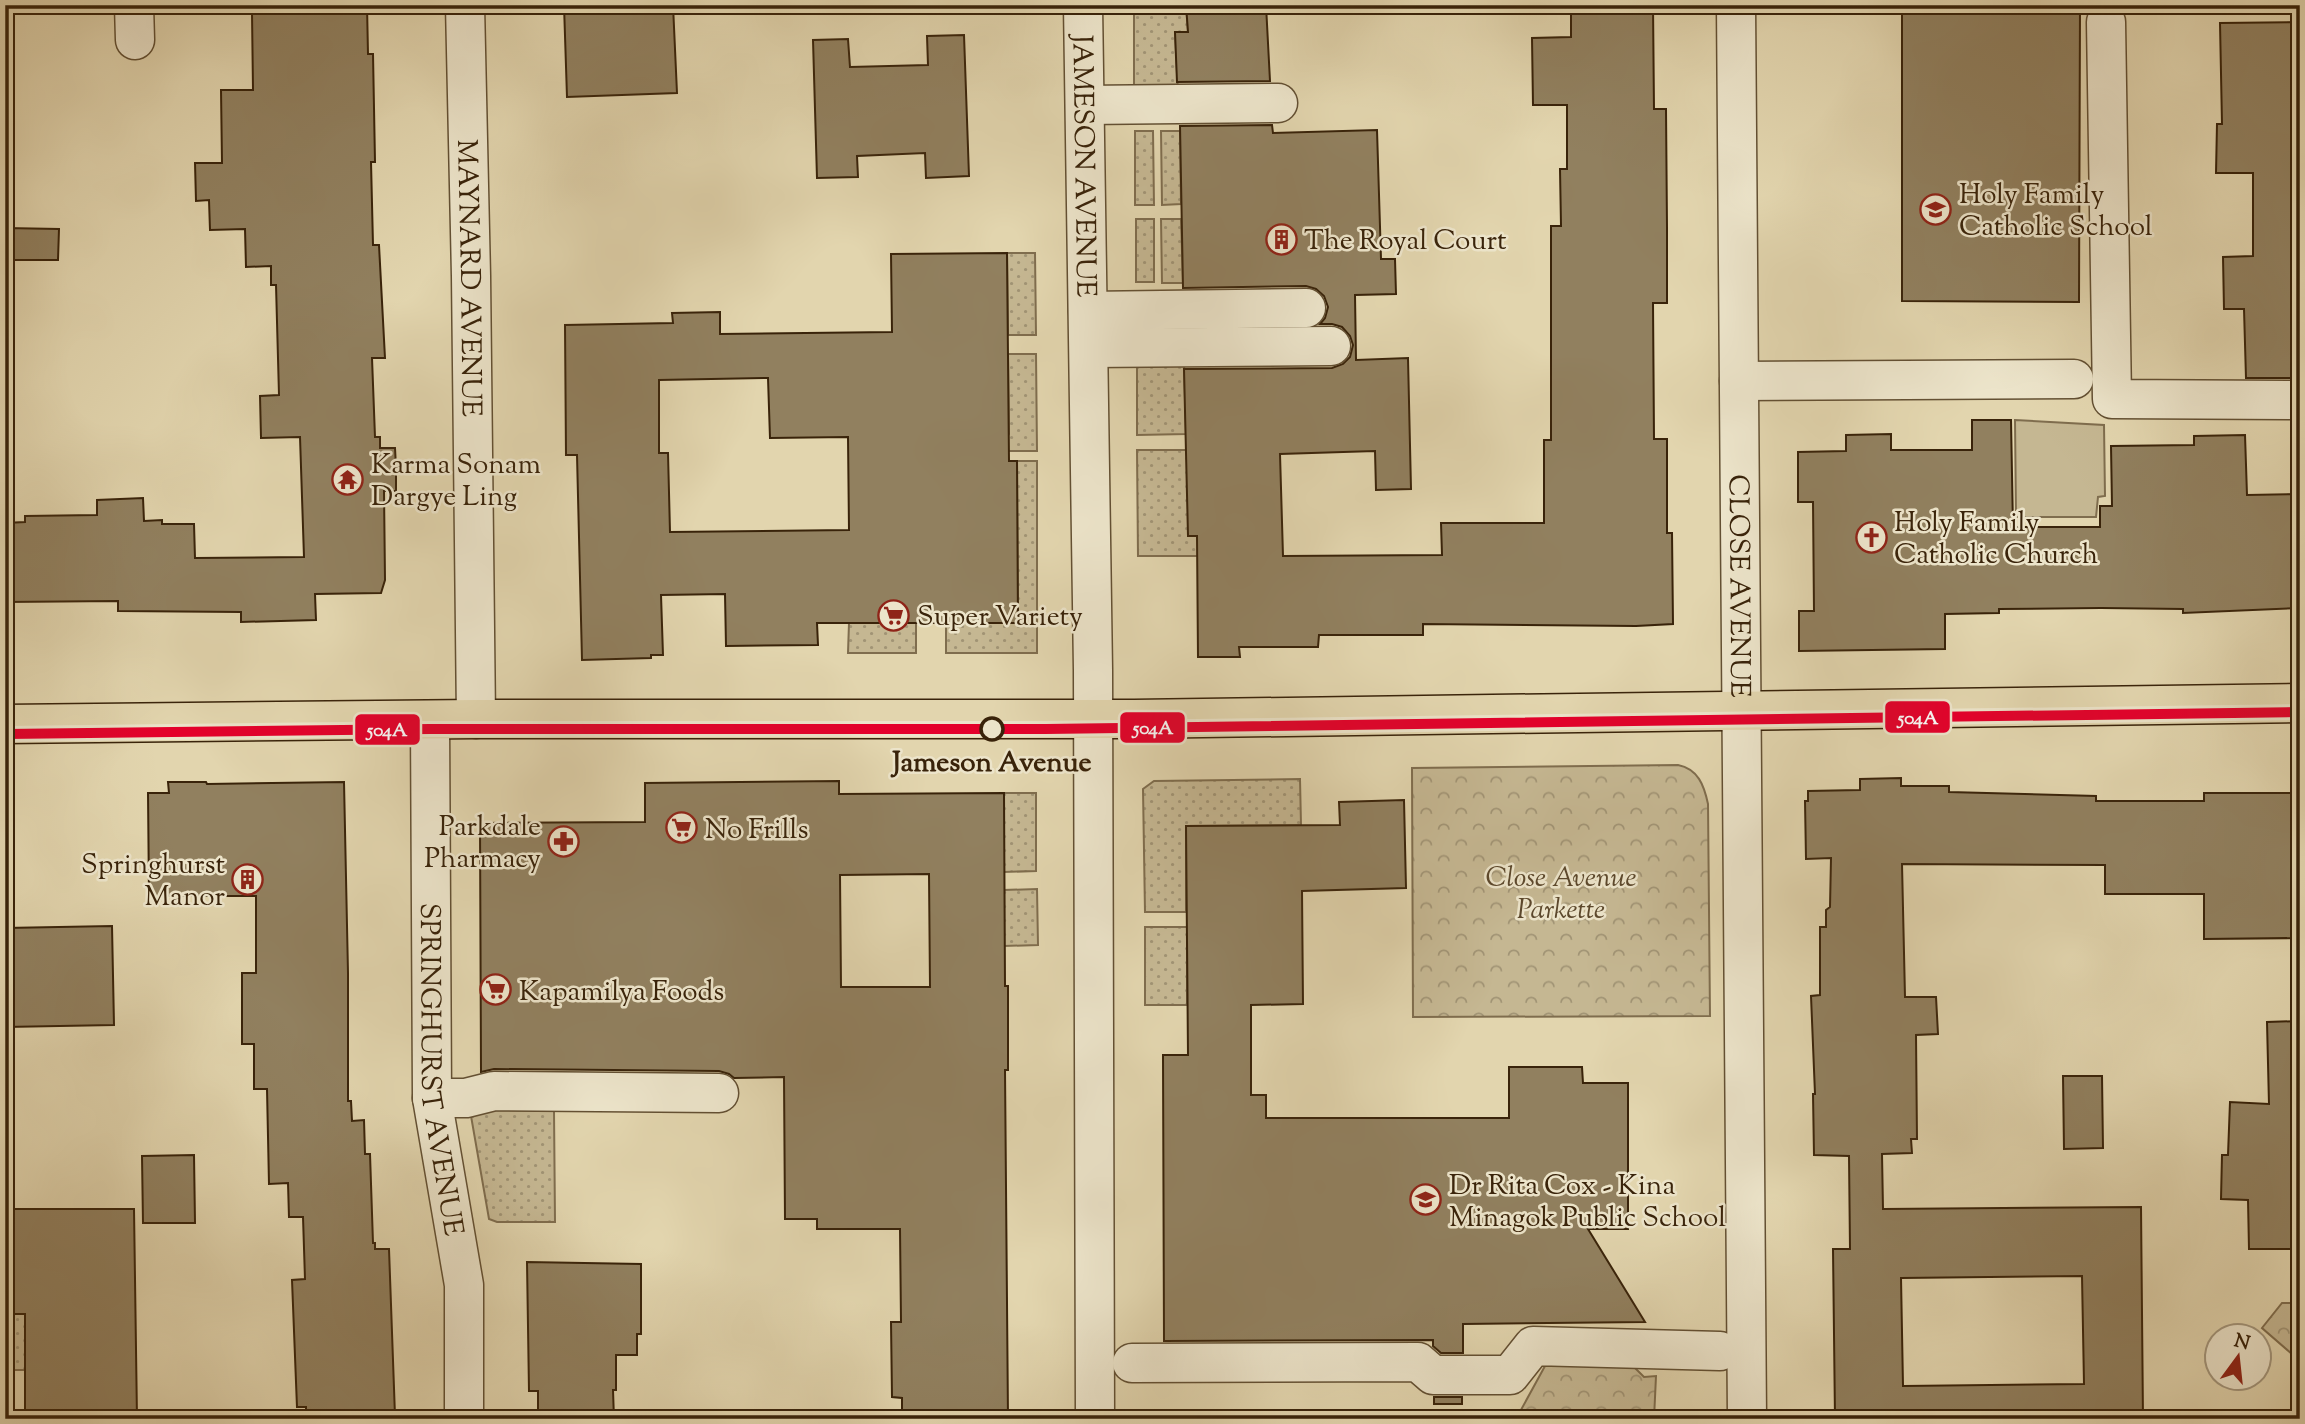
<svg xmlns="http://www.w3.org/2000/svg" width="2305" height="1424" font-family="'Sorts Mill Goudy',serif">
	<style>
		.grass { fill: url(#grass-dots); stroke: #7f6d4e; stroke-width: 2 }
		.park { fill: url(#park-crowns); stroke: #7f6d4e; stroke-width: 2 }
		.garden { fill: #c5b792; stroke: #7f6d4e; stroke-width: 2 }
		.building { fill: #91805f; stroke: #39230a; stroke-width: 2; fill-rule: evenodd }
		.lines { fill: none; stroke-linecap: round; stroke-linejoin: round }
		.minor-casing { stroke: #635033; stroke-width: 41 }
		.major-casing { stroke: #39230a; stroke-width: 41 }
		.minor { stroke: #ece4ca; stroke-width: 38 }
		.major { stroke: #e2d5ae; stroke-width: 38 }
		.tram-1-casing { stroke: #ece4ca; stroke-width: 16 }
		.tram-1 { stroke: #e4002b; stroke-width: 10 }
		.stop-dot { fill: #ece4ca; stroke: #39230a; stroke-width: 3.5 }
		.labels { text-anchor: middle; stroke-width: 5; stroke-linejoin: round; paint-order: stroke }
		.street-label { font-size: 28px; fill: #39230a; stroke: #ece4ca }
		.poi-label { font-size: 28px; fill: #39230a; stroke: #ece4ca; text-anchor: start }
		.stop-label { font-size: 28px; font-weight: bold; fill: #39230a; stroke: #ece4ca }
		.park-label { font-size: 28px; font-style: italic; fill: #5c482c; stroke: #ece4ca }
		.line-badge { stroke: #ece4ca; stroke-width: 2.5 }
		.badge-label { font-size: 19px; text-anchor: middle; font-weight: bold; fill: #fff }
	</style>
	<defs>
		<pattern id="grass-dots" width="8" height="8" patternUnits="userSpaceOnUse" patternTransform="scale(1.75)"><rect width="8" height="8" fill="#c5b792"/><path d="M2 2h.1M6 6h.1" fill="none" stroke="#a19475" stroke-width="1.8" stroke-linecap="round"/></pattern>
		<pattern id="park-crowns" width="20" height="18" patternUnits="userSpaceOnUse" patternTransform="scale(1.75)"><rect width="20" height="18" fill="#c5b792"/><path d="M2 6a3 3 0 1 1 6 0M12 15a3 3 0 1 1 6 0" fill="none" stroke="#a19475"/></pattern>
	</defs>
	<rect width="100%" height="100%" fill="#e2d5ae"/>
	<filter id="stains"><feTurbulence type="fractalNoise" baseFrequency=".00286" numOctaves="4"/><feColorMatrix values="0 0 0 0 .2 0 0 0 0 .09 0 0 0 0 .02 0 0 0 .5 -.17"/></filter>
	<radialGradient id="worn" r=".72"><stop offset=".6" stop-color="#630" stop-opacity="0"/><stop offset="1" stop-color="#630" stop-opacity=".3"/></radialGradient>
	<path class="grass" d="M 1134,5 L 1186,5 L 1188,32 L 1175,33 L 1178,93 L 1134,91 Z
		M 1135,131 L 1153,131 L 1154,205 L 1135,205 Z
		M 1161,131 L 1180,131 L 1181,204 L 1162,205 Z
		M 1136,219 L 1154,219 L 1154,282 L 1136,282 Z
		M 1161,219 L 1181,219 L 1183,283 L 1162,283 Z
		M 1007,253 L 1035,253 L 1036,335 L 1008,335 Z
		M 1008,354 L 1036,354 L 1037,451 L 997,451 L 1009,434 Z
		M 1137,362 L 1184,364 L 1186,434 L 1137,435 Z
		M 1137,450 L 1186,450 L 1224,535 L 1223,556 L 1138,556 Z
		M 1017,461 L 1037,461 L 1037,653 L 946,653 L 946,622 L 1018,622 Z
		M 849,623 L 916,623 L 916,653 L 848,653 Z
		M 1300,779 L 1301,825 L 1186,826 L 1186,912 L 1145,912 L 1143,789 L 1154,781 Z
		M 1004,793 L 1036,793 L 1036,871 L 1004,872 Z
		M 1037,889 L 1038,945 L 1004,946 L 1004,890 Z
		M 1145,927 L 1187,927 L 1187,1005 L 1145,1005 Z
		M 490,1110 L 554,1111 L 555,1222 L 497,1222 L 489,1219 L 471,1116 Z
		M 5,1314 L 25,1314 L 25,1370 L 5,1370 Z"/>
	<path class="park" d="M 1678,765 C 1698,769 1704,785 1708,804 L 1710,1016 L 1413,1017 L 1412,768 Z
		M 2282,1303 L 2291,1303 L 2300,1310 L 2300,1361 L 2262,1328 Z
		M 1632,1365 L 1644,1377 L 1656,1376 L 1654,1419 L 1516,1419 L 1545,1366 Z"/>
	<path class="garden" d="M 2015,420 L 2104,425 L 2105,496 L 2098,497 L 2096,517 L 2016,517 Z"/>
	<path class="building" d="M 297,5 L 367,5 L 368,54 L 373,54 L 375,162 L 371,162 L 373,245 L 379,245 L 385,358 L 372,358 L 375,437 L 380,437 L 380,448 L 395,448 L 396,467 L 396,491 L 384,491 L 385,580 L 381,593 L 315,594 L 316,620 L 241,622 L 241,612 L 118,611 L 118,601 L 5,602 L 5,523 L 25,522 L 25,516 L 97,515 L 97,500 L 143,498 L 144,521 L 162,520 L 162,524 L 194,524 L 195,558 L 304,557 L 300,437 L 261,438 L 260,396 L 279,395 L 276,285 L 271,285 L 271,266 L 246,267 L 245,229 L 210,230 L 209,200 L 196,201 L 195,163 L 222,163 L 221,90 L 253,90 L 252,13 L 262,13 L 262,9 L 297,9 Z
		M 564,5 L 673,5 L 677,93 L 567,97 Z
		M 1186,5 L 1266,5 L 1270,81 L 1177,82 L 1175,32 L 1188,32 Z
		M 1571,5 L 1653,5 L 1654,109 L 1666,109 L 1667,227 L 1667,303 L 1653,303 L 1654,439 L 1667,439 L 1667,533 L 1672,533 L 1673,624 L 1636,626 L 1423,624 L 1423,635 L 1319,635 L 1318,647 L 1239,647 L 1240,657 L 1198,657 L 1197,536 L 1188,536 L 1184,369 L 1332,368 L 1343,364 L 1350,357 L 1353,345 L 1350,336 L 1342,327 L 1332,324 L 1320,324 L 1325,318 L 1328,307 L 1324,296 L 1316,289 L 1306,286 L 1183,288 L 1180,126 L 1272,125 L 1273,133 L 1377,130 L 1381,259 L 1395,259 L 1396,294 L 1355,295 L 1356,360 L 1408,358 L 1411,489 L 1376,490 L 1375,451 L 1280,454 L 1283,556 L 1442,555 L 1441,523 L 1544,523 L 1544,440 L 1551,440 L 1551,226 L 1561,226 L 1560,169 L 1567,169 L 1567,105 L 1533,105 L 1532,38 L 1571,37 Z
		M 1902,5 L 2080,5 L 2079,302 L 1902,301 Z
		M 2300,22 L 2300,378 L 2246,378 L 2244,309 L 2224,309 L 2223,257 L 2253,256 L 2253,173 L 2216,173 L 2217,124 L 2222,124 L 2220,23 Z
		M 964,35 L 969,176 L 926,178 L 925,153 L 857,156 L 858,177 L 817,178 L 813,40 L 848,39 L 850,67 L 928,65 L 927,36 Z
		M 5,228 L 59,229 L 58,260 L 5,260 Z
		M 1007,253 L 1009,461 L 1017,461 L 1018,623 L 817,623 L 818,645 L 726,646 L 725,594 L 661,595 L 663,655 L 651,655 L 651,658 L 582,660 L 577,455 L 566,455 L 565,325 L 673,323 L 672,313 L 720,312 L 720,334 L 892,332 L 891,254 ZM 768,378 L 770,438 L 848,437 L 849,530 L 670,532 L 668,453 L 659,453 L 659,380 Z
		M 1972,420 L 2011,420 L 2013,527 L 2100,527 L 2100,506 L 2112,506 L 2111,446 L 2194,445 L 2194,436 L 2245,435 L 2247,495 L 2300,494 L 2300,608 L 2183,613 L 2183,609 L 2101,608 L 1999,609 L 1999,613 L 1945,614 L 1945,649 L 1799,651 L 1799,611 L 1814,611 L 1813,502 L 1798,502 L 1798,452 L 1846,451 L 1846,435 L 1891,434 L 1891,450 L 1972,450 Z
		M 1901,778 L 1901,786 L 1949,786 L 1949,792 L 2096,796 L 2096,801 L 2204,801 L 2204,793 L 2300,793 L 2300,938 L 2204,939 L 2204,894 L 2105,894 L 2105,865 L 1902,864 L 1905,997 L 1936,997 L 1938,1034 L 1916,1035 L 1917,1139 L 1911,1139 L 1912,1153 L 1882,1154 L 1883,1209 L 2141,1207 L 2143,1419 L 1835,1419 L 1833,1249 L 1850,1249 L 1849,1156 L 1814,1155 L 1813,1094 L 1815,1094 L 1811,996 L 1820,995 L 1820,927 L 1826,927 L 1826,910 L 1830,907 L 1831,858 L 1806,859 L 1805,801 L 1808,801 L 1808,791 L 1860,790 L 1860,779 ZM 2082,1276 L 2084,1384 L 1903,1386 L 1901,1278 Z
		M 839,781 L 839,794 L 1004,793 L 1005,986 L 1008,986 L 1008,1070 L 1005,1070 L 1008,1419 L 902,1419 L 902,1398 L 892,1397 L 891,1322 L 901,1322 L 900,1229 L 817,1229 L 817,1219 L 785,1219 L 784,1077 L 734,1078 L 729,1074 L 719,1071 L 494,1069 L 481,1072 L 480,823 L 645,822 L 645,783 ZM 929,874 L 930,987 L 841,987 L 840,875 Z
		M 168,782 L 206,782 L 207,784 L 344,782 L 348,973 L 348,1101 L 351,1101 L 352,1121 L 364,1120 L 365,1154 L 370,1154 L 373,1243 L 375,1243 L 375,1249 L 389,1249 L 395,1416 L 306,1417 L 306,1407 L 297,1407 L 292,1280 L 305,1279 L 303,1217 L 289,1217 L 288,1183 L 269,1184 L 267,1089 L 254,1089 L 254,1044 L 242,1044 L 242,973 L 256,973 L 256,896 L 149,896 L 148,793 L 169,793 Z
		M 1404,800 L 1406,888 L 1302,891 L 1303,1004 L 1251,1005 L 1251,1095 L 1266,1095 L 1266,1118 L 1509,1118 L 1509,1067 L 1582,1067 L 1583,1083 L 1628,1083 L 1628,1229 L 1588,1229 L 1645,1322 L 1463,1324 L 1463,1353 L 1441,1353 L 1433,1346 L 1433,1340 L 1164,1341 L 1163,1055 L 1188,1055 L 1186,826 L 1340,825 L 1339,802 Z
		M 112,926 L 114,1025 L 5,1027 L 5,928 Z
		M 2300,1021 L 2300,1249 L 2249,1249 L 2248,1200 L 2221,1199 L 2222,1155 L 2228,1155 L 2230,1102 L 2269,1104 L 2267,1022 Z
		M 2063,1076 L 2102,1076 L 2103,1148 L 2064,1149 Z
		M 194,1155 L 195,1223 L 143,1223 L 142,1156 Z
		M 5,1209 L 134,1209 L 137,1419 L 25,1419 L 25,1314 L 5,1314 Z
		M 527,1262 L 641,1264 L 641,1334 L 637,1334 L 637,1355 L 616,1355 L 616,1390 L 613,1390 L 614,1419 L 538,1419 L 538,1391 L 529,1391 Z
		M 1434,1397 L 1462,1397 L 1462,1404 L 1434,1404 Z"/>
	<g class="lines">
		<defs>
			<g id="minor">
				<path d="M 134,5 L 135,40"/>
				<path id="s1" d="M 465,5 L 471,276 L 476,719"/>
				<path id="s2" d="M 1083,5 L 1093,670 L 1095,1419"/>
				<path id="s3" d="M 1736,5 L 1747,1419"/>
				<path d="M 2106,22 L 2112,399 L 2300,400"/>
				<path d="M 1085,105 L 1278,103"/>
				<path d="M 1088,311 L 1306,308"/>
				<path d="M 1089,348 L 1331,346"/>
				<path d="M 1739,381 L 2074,379"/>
				<path id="s4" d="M 430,720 L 432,1098 L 464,1285 L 464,1419"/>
				<path d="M 432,1098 L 466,1098 L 494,1091 L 719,1093"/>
				<path d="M 1132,1363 L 1418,1362 L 1433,1375 L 1510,1375 L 1533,1346 L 1720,1351"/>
			</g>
			<path id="major" d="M 5,724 L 476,719 L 1134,719 L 2300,703"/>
		</defs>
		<use href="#minor" class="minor-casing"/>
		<use href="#major" class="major-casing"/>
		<use href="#minor" class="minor"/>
		<use href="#major" class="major"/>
		<defs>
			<path id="tram-1" d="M 5,734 L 430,729 L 1046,729 L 2300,712"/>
		</defs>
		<use href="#tram-1" class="tram-1-casing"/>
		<use href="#tram-1" class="tram-1"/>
	</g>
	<defs>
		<symbol id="school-ring" viewBox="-11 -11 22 22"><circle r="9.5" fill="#ece4ca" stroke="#8f2418" stroke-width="1.5"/><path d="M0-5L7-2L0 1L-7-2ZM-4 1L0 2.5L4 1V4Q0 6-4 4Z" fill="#8f2418"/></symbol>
		<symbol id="building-ring" viewBox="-11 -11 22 22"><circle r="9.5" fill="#ece4ca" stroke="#8f2418" stroke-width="1.5"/><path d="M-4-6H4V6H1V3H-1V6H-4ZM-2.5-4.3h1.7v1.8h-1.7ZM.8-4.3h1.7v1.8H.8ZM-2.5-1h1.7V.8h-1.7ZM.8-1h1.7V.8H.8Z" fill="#8f2418"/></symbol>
		<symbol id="temple-ring" viewBox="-11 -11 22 22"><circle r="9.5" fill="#ece4ca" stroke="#8f2418" stroke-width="1.5"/><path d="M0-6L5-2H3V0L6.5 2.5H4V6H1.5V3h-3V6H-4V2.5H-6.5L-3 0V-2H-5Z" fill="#8f2418"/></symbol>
		<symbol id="church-ring" viewBox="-11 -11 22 22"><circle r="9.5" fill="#ece4ca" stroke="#8f2418" stroke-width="1.5"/><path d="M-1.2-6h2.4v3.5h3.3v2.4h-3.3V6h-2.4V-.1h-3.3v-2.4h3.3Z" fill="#8f2418"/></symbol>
		<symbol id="supermarket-ring" viewBox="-11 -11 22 22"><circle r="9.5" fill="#ece4ca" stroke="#8f2418" stroke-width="1.5"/><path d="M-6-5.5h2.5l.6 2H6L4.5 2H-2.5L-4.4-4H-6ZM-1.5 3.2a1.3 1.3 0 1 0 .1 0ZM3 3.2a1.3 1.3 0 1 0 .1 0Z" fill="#8f2418"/></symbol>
		<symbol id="pharmacy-ring" viewBox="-11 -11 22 22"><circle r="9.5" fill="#ece4ca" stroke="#8f2418" stroke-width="1.5"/><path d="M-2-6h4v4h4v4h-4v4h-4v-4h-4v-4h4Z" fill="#8f2418"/></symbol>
	</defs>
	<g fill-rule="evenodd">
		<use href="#school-ring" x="1918" y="192" width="35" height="35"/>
		<use href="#building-ring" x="1264" y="222" width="35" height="35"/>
		<use href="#temple-ring" x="330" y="462" width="35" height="35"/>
		<use href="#church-ring" x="1854" y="520" width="35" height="35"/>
		<use href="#supermarket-ring" x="876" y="598" width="35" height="35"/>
		<use href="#supermarket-ring" x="664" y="810" width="35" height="35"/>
		<use href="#pharmacy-ring" x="546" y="824" width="35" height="35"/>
		<use href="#building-ring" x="230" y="862" width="35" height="35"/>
		<use href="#supermarket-ring" x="478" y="972" width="35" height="35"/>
		<use href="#school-ring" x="1408" y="1182" width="35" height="35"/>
	</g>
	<circle class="stop-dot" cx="992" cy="729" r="11"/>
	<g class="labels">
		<g class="street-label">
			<text dy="10" stroke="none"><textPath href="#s2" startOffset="161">JAMESON AVENUE</textPath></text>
			<text dy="10" stroke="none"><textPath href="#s1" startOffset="273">MAYNARD AVENUE</textPath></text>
			<text dy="10" stroke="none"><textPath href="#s3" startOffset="581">CLOSE AVENUE</textPath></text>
			<text dy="10" stroke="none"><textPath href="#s4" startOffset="350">SPRINGHURST AVENUE</textPath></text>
		</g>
		<g class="poi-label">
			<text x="1959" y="203">Holy Family<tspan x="1959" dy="32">Catholic School</tspan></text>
			<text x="1304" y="249">The Royal Court</text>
			<text x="371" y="473">Karma Sonam<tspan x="371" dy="32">Dargye Ling</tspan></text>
			<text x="1894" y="531">Holy Family<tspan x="1894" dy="32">Catholic Church</tspan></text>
			<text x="917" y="625">Super Variety</text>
			<text x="541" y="835" text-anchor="end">Parkdale<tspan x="541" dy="32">Pharmacy</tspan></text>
			<text x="705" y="838">No Frills</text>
			<text x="225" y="873" text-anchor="end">Springhurst<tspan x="225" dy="32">Manor</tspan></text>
			<text x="519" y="1000">Kapamilya Foods</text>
			<text x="1449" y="1194">Dr Rita Cox - Kina<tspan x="1449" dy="32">Minagok Public School</tspan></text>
		</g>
		<g class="stop-label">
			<text x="992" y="771">Jameson Avenue</text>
		</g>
		<g class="park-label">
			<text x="1561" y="886">Close Avenue<tspan x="1561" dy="32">Parkette</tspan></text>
		</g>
	</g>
	<g class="line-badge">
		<rect x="1884" y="700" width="67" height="34" rx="7" fill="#e4002b"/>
		<rect x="1119" y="711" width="67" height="33" rx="7" fill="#e4002b"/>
		<rect x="354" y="713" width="67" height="33" rx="7" fill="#e4002b"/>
	</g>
	<g class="badge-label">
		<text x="1918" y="724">504A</text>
		<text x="1153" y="734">504A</text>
		<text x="387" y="736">504A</text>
	</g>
	<rect width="2305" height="1424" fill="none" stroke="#e2d5ae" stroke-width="28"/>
	<rect x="7" y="7" width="2291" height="1410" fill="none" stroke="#39230a" stroke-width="3.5"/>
	<rect x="14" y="14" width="2277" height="1396" fill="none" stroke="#39230a" stroke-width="2"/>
	<g transform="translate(2238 1357) rotate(15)"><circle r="33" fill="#ece4ca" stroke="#a4977d" stroke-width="2"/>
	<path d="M0-5L12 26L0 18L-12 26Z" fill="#8f2418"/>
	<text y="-10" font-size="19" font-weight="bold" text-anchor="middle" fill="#39230a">N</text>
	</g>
	<rect width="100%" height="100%" filter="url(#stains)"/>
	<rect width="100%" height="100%" fill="url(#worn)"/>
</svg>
